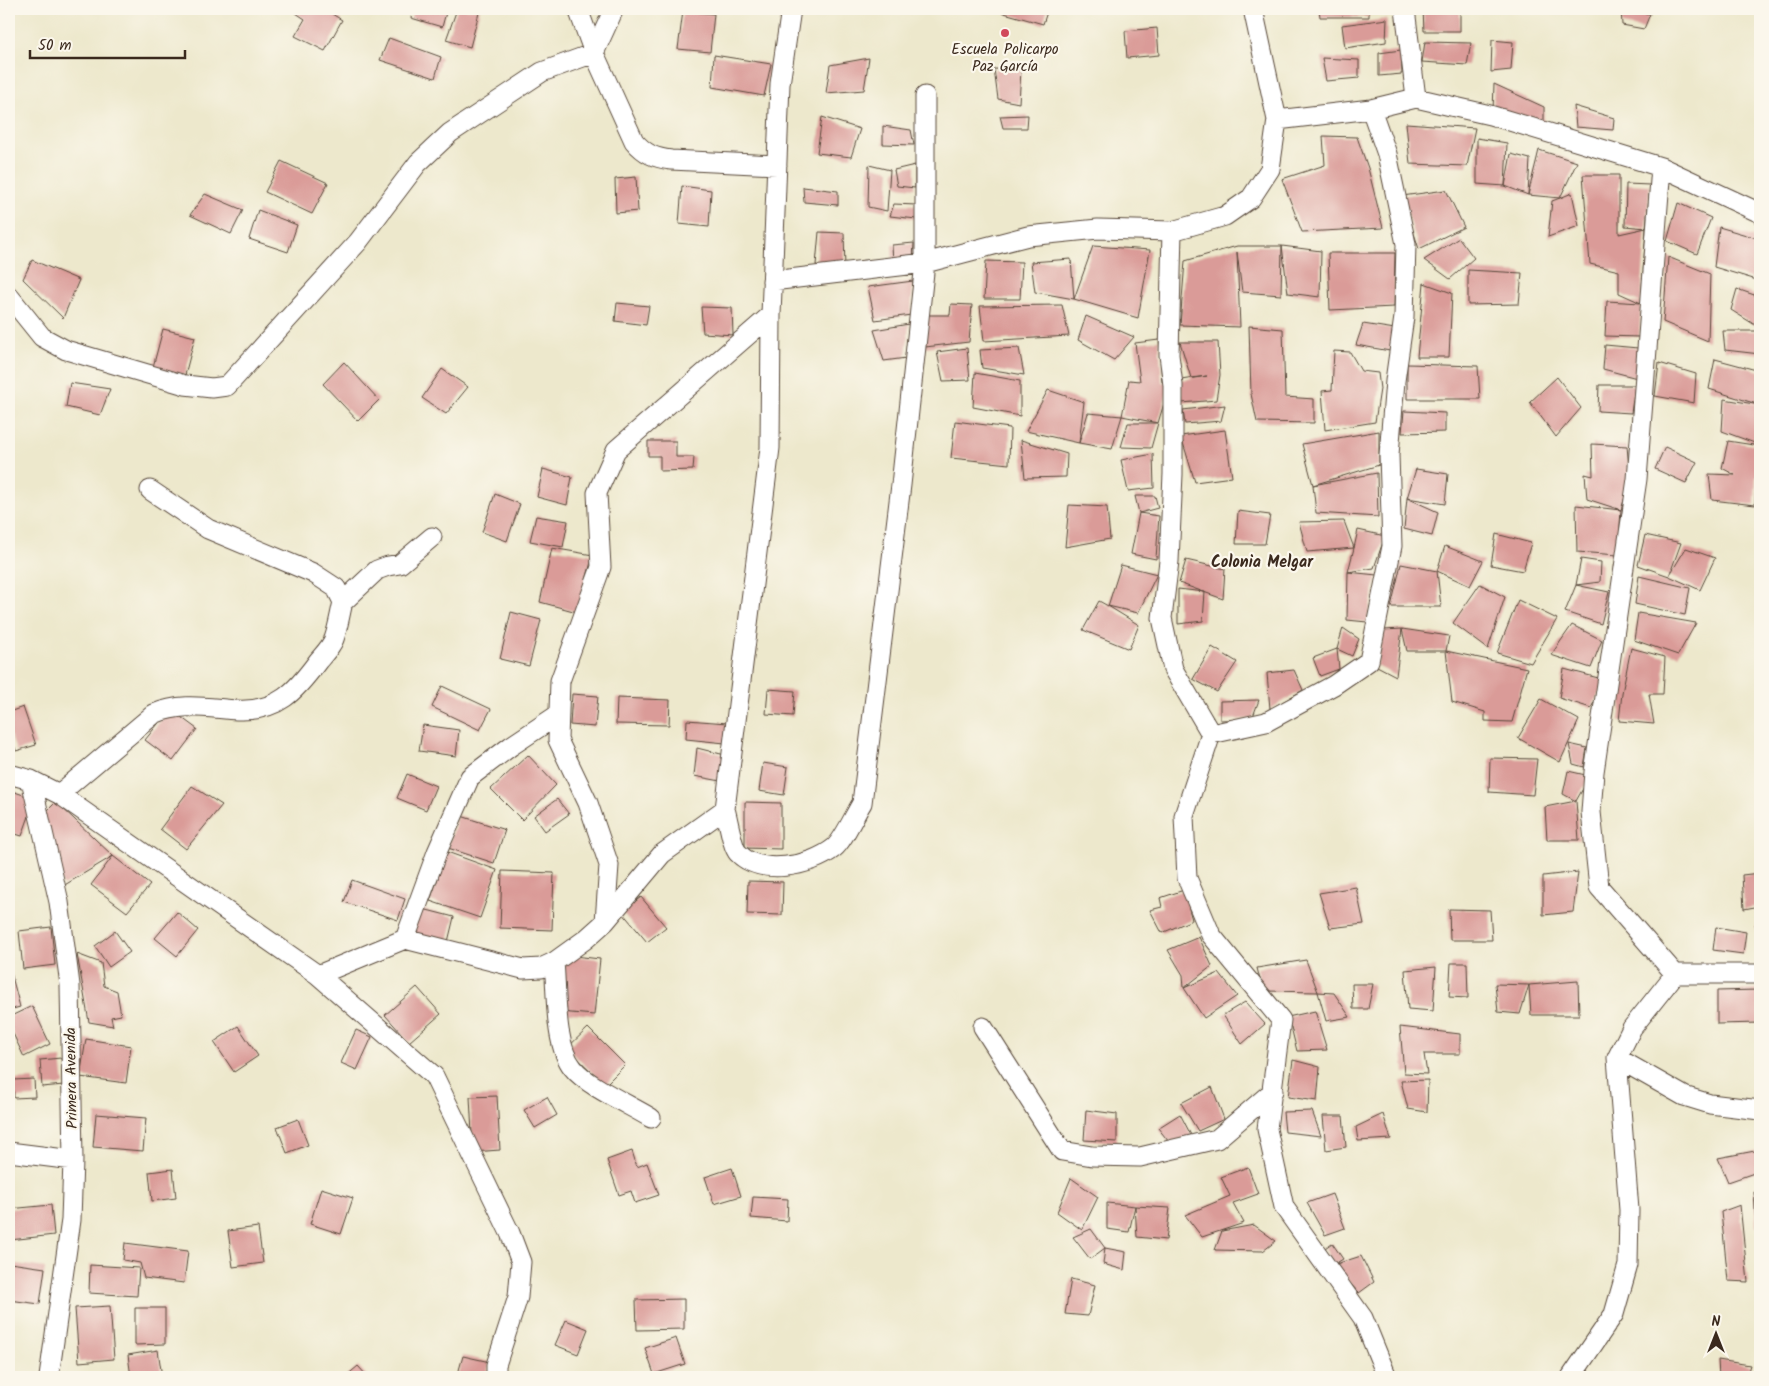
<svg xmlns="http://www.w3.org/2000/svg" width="1769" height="1386" font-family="Kalam,sans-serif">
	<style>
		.building { fill: #da9b98 }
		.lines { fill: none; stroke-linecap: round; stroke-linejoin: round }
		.minor-casing { stroke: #564638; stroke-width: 21 }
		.minor { stroke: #fff; stroke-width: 19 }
		.poi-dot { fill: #d1495b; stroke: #fbf7ec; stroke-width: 2 }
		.labels { text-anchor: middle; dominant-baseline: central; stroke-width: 4.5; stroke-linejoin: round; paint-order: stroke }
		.poi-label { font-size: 15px; fill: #3b2a1e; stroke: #fbf7ec }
		.street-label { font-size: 15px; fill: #3b2a1e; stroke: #fbf7ec }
		.neighbourhood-label { font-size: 16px; font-weight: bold; fill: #3b2a1e; stroke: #fbf7ec }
	</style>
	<rect width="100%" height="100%" fill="#fbf7ec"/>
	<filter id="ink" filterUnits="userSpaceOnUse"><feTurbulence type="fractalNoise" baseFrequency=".02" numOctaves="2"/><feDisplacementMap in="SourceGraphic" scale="10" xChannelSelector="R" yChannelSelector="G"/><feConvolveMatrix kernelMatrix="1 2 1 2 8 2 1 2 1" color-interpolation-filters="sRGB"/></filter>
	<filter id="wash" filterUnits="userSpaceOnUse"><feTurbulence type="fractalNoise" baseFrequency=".0096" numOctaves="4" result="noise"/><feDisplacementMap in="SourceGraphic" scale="20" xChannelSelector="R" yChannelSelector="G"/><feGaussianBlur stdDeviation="1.12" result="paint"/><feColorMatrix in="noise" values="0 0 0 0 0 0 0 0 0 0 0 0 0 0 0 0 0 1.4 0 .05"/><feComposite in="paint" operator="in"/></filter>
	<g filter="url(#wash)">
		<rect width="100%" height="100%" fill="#ede8cc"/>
		<g id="blocks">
			<path class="building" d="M290,9H334L332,14L342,20L325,51L295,36L305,19Z
				M413,9H447L442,27L411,18Z
				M457,9H480L470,47L446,40Z
				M990,9H1048L1043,24Z
				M1319,9H1369V17H1320Z
				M1423,9H1460V31H1424Z
				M1621,9L1650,14L1644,29L1622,25Z
				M683,11L714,14L710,52L678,49Z
				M1387,19L1386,42L1345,48L1342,25Z
				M1157,28L1159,55L1127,58L1125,31Z
				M389,38L441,57L435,78L380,60Z
				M1492,40L1513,42L1511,70L1491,72Z
				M1425,42L1471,43L1467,65L1422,62Z
				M1401,50L1402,74L1379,76V53Z
				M714,55L771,64L764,96L712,87Z
				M869,58L864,90L826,93L830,65Z
				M1322,58L1359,60V78L1326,81Z
				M994,69L1021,70L1019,103L998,99Z
				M1494,84L1544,107V124L1493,111Z
				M1574,106L1614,118L1613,130L1576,127Z
				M1028,115L1027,128H1003L1000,116Z
				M822,117L860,129L851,157L817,153Z
				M1406,123L1475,128L1467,166L1410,164Z
				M883,126L911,130L914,145L883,144Z
				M1323,136L1357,137L1368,168L1383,228L1302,232L1282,179L1325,165Z
				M1477,138L1507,143L1505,186L1477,184Z
				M1539,150L1577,162L1560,198L1572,193L1579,226L1548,237L1552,201L1560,198L1528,195Z
				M1511,154L1530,159L1528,195L1505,186Z
				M281,161L328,183L312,214L265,192Z
				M869,165L890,170L887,211L868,207Z
				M915,165V188L897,186L894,170Z
				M1583,175H1619V234L1646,228L1625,226L1626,184L1650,185L1646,228L1641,303L1639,337L1605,336L1607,301L1641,303L1619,293V271L1590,264Z
				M636,177L638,211L616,213L615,179Z
				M682,186L711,190L709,227L679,224Z
				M803,187L838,191V205L804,202Z
				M1446,190L1464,227L1419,249L1402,196Z
				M205,194L243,210L231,234L190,215Z
				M1678,203L1711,218L1697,254L1667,241Z
				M894,204L916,205V219L890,216Z
				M258,210L297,225L288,252L249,239Z
				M1719,227L1760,239V281L1714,267Z
				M819,232L844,233L845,269L816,265Z
				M1459,238L1474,258L1450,279L1424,260Z
				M914,243L913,259L893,263L892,245Z
				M1093,246L1150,250L1138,318L1074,299L1035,292L1031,262L1071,259L1074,299Z
				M1237,246H1282L1321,251L1320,297L1288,293L1282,246L1281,295L1242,292L1237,252L1240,327L1180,325L1185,261Z
				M1328,253H1395L1394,307L1330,310Z
				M1668,257L1710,274L1708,341L1663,322Z
				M32,260L79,280L63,318L23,279Z
				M986,261L1022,262L1020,299H984Z
				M1468,270L1522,273L1519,304L1468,305Z
				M913,281L911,315L875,320L868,287Z
				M1424,283L1452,293L1449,357H1417Z
				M1737,289L1760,297V328L1731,310Z
				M617,303L649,306L646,325L615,321Z
				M951,304L972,305L969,342L925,347L926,315H950Z
				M1062,305L1069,336L984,341L980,306Z
				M701,307L732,308L733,335L703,333Z
				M1086,316L1134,337L1114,360L1078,340Z
				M909,324L906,358L884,361L874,330Z
				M1363,324L1395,329L1390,351L1356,345Z
				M1249,326L1283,329L1285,397L1314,399V423L1257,422L1251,394Z
				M163,329L195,337L185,375L153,367Z
				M1723,331H1760V354L1725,350Z
				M1159,340L1162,382L1170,383L1158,423L1151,448L1121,447L1128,423H1158L1122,416L1112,449L1079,443L1026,431L1048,390L1084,402L1079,443L1088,413L1122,416L1129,380L1140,381L1135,343Z
				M1180,342H1218L1220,375L1216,400L1182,403L1181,380L1207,376L1191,378Z
				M1605,345L1638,348L1637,378L1603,369Z
				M967,348L970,380L943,381L937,352Z
				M1019,348L1024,375L982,368L980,350Z
				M1334,351L1350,352L1361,371L1378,373L1380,389L1375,422L1325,430L1322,391L1332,390Z
				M1715,359L1760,371V405L1709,389Z
				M344,362L379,400L358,421L323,384Z
				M1659,363L1696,374L1694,403L1655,396Z
				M1407,364L1478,366L1480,399H1407Z
				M442,369L468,387L446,414L422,398Z
				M975,373L1020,381V416L973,407Z
				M1557,377L1581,408L1556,437L1530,402Z
				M70,383L110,389L100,415L66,407Z
				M1599,385H1635L1631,413L1598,411Z
				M1724,399L1760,405V445L1722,431Z
				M1225,405L1221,421L1185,424L1183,410Z
				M1404,411L1445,413V432L1402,433Z
				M955,421L1010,428L1009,464L951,458Z
				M1225,430L1232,477L1195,482L1181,436Z
				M1379,431V465L1313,485L1302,444Z
				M1021,440L1067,454L1066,477L1025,478Z
				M648,441H676V457H694L693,470L660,471V456H648Z
				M1728,441L1760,446V475L1756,476L1755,505L1712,500L1709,474L1735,475L1722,468Z
				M1592,444L1627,446L1630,480L1621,510L1618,555L1577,552L1576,505L1621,510L1587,499L1585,474L1593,476Z
				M1665,447L1697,462L1686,483L1655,469Z
				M1153,454L1154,488L1128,491L1121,460Z
				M543,469L572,477L567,505L537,497Z
				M1416,469L1448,474L1445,504L1407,498Z
				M1377,473L1378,517L1316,513L1313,485Z
				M495,494L520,504L507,541L482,532Z
				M1135,496H1155L1158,508L1139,513Z
				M1407,498L1438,512L1432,536L1404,529Z
				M1069,505L1107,507L1110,539L1065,547Z
				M1238,511L1270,515L1265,544H1236Z
				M1139,513L1159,516L1156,559L1131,554Z
				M536,516L568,521L563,547L530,541Z
				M1344,521L1354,548L1358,530L1385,536L1374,568L1348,572L1354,548L1307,552L1299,522Z
				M1496,534L1531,543L1523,571L1491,565Z
				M1645,535L1681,543L1669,576L1638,565Z
				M1445,546L1483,561L1470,586L1437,571Z
				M552,548L593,555L577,612L540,602Z
				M1686,548L1715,558L1700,590L1669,576Z
				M1581,559L1601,562L1600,582L1576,585Z
				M1186,560L1225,569L1223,599L1179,583Z
				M1401,564L1437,571L1441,607H1391Z
				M1121,565L1157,574L1138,613L1108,606L1139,625L1129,649L1083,630L1099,601L1108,606Z
				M1348,572L1377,575L1367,622L1347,620Z
				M1639,576L1690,588L1685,615L1635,604Z
				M1480,584L1505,597L1488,649L1453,623Z
				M1576,585L1609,592L1601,624L1565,612Z
				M1178,589L1205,592L1203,621L1178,624Z
				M1518,600L1557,619L1531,663L1497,653Z
				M511,612L541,620L529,666L500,659Z
				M1638,613L1696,623L1678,655L1634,640Z
				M1572,625L1602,640L1591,668L1551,655Z
				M1343,628L1359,639L1352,656L1337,649L1339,669L1320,676L1313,658L1337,649Z
				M1402,629L1449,636L1446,651H1407L1402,629L1396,676L1377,666L1384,630Z
				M1212,647L1237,662L1217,692L1193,679Z
				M1631,648L1665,657L1663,694H1649L1654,724L1619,721L1622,693Z
				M1446,651L1527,668L1512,722L1485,721V712L1452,702Z
				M1564,669L1606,680L1591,708L1559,698Z
				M1294,670L1303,690L1270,709L1267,673Z
				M442,686L491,709L480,730L432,707Z
				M768,689L795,691L793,716L766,714Z
				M572,694L598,696L595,727L570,725Z
				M617,698L670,700L669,725L616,724Z
				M1541,699L1579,720L1560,762L1518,738Z
				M1259,700L1252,719L1220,720V701Z
				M23,707L36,745L16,751L9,730V712Z
				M170,709L197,729L173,761L145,740Z
				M687,720L727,723L725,743L686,739Z
				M423,725L459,730L456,756L419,751Z
				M1569,744L1587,748L1584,767L1573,764Z
				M697,748L725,755L721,781L694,776Z
				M528,755L556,785L522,820L491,789Z
				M1490,758L1537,759L1533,795L1489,792Z
				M763,763L788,767L784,795L759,791Z
				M1568,771L1590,776L1576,801L1579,840H1547L1545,807L1576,801L1563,794Z
				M407,774L436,786L426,810L397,798Z
				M192,786L222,805L186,849L160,829Z
				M9,790L35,799L22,836L9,832Z
				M557,799L569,814L545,831L534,816Z
				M56,802L113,856L63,886L40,818Z
				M745,802L781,803V849L745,848Z
				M458,815L505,830L494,863L448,848Z
				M447,852L497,870L480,918L430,901Z
				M113,856L150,885L127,912L91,885Z
				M502,871L554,873L552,930L500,928Z
				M1578,872L1573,912L1543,915V876Z
				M1760,873V906L1744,909L1742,875Z
				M352,880L405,899L398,920L344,902Z
				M748,881L783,882L782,915L747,914Z
				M1356,887L1364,924L1330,928L1319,893Z
				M1184,890L1192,920L1162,933L1150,910L1162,907L1160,898Z
				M641,897L666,927L647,942L622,912Z
				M419,908L454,917L447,946L412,937Z
				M1449,909L1490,910L1492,940H1450Z
				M177,912L198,930L177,956L155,938Z
				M1760,922V941L1755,924Z
				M51,927L55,965L23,969L19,931Z
				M1716,927L1746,932L1743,954L1713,950Z
				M115,931L130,952L109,967L95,946Z
				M1199,937L1212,966L1184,988L1219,973L1237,996L1204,1018L1184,988L1183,975L1168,950Z
				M77,954L101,963L104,986L117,991L121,1015L111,1017L113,1026L89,1022Z
				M566,955L600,959L594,1015L560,1012Z
				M1306,960L1318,992L1334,993L1350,1017L1326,1021L1318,992L1266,991L1260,980L1257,968Z
				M1451,963H1467L1468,998L1449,997Z
				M9,965L20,1007L9,1010Z
				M1436,967L1433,1011L1408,1009L1405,970Z
				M1578,981L1579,1015H1531L1529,985L1520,1014L1498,1012L1495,984L1529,985Z
				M1352,984H1373L1368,1009H1353Z
				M417,987L441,1014L409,1042L385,1015Z
				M1758,990L1760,1023L1717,1024V991Z
				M1245,1002L1265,1024L1242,1044L1223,1015Z
				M32,1006L50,1044L24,1057L9,1025V1017Z
				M1315,1011L1327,1050L1297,1051L1291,1027L1283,1018Z
				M238,1026L258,1056L234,1072L214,1042Z
				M1400,1027L1460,1034V1054H1424L1427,1074L1404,1073Z
				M588,1028L625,1065L605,1085L567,1048Z
				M356,1030L372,1037L357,1070L341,1063Z
				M86,1039L131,1046L126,1083L80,1077Z
				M61,1058L64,1085L42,1087L40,1060Z
				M1293,1060L1320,1067L1317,1101L1288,1097Z
				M34,1079L35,1097L14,1098L13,1080Z
				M1428,1080L1427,1112L1408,1109L1401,1081Z
				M1212,1087L1224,1119L1198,1131L1181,1103Z
				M497,1096L500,1150L473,1152L470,1097Z
				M547,1097L557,1115L535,1128L524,1110Z
				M1086,1110L1117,1114V1142L1084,1140Z
				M1312,1111L1321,1136L1285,1132L1283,1112Z
				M96,1114L146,1118L143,1151L93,1147Z
				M1180,1114L1192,1137L1169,1142L1158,1128Z
				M1383,1114L1391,1139L1358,1141L1356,1127Z
				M1323,1116H1343L1346,1147L1326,1150Z
				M298,1119L308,1145L287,1153L277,1127Z
				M1760,1150V1171L1728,1182L1718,1158Z
				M632,1151L637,1167L647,1163L659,1195L635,1203L631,1191L619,1195L607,1160Z
				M1248,1167L1258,1194L1233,1203L1244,1223L1202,1237L1185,1215L1230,1196L1221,1177Z
				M732,1168L741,1196L714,1204L705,1177Z
				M173,1169L176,1198L152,1201L149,1172Z
				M1071,1178L1098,1197L1082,1230L1057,1212Z
				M321,1188L353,1198L341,1234L310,1224Z
				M1754,1192H1760V1225L1756,1226Z
				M1332,1194L1345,1228L1325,1235L1307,1203Z
				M753,1197L788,1199L787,1221L751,1218Z
				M1107,1203L1135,1206L1129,1232L1107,1229Z
				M51,1205L54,1235L10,1240L9,1209Z
				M1740,1205L1748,1282L1728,1281L1721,1212Z
				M1135,1206L1170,1208L1166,1240L1137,1237Z
				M1254,1225L1276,1241L1263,1251L1215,1250L1222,1231Z
				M258,1227L263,1263L233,1267L228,1231Z
				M1091,1229L1105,1248L1090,1259L1073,1237Z
				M125,1243L188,1251L184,1283L144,1278L140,1263L123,1260Z
				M1332,1243L1343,1259L1333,1265L1325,1248Z
				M1105,1248L1126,1252L1124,1270L1103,1264Z
				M1361,1256L1374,1282L1359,1293L1333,1265Z
				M10,1263L45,1268L40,1304L9,1300Z
				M90,1265L139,1268L137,1296L89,1293Z
				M1071,1279L1095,1285L1088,1316L1065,1314Z
				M684,1299V1329L637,1330L636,1300Z
				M110,1306L114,1359L79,1362L75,1308Z
				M135,1308H165V1344L135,1345Z
				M566,1320L588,1329L578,1354L555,1345Z
				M676,1338L685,1364L654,1374L645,1348Z
				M158,1350L162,1377H131L128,1355Z
				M463,1356L490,1362L486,1377H457Z
				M1718,1360L1750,1365L1746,1377H1719Z
				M358,1366L368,1377H345Z"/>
		</g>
	</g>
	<g filter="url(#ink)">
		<use href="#blocks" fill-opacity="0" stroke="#564638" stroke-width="1"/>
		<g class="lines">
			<g class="minor-casing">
				<path id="minor" d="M578,9L594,53L634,141C645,154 655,158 671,160L777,165
					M1405,9L1416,98
					M1277,120L1371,109L1416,98L1490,115L1661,167L1760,213
					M1661,167L1637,479L1594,772L1591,812L1599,887L1675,974H1760
					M1172,231L1169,355L1173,385V474L1169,561L1162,618L1173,669L1211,734L1184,816L1187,878L1211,935L1281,1020L1267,1129L1284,1207L1363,1318L1387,1377
					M772,281L925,263L1028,236L1098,229L1172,231L1225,216L1251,198L1270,169L1277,120L1253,9
					M9,296L42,337L66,350L185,385L212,388L227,386L358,242L418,163L450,133L542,72L594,53L614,9
					M343,602L377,570L388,566L400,564L432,537
					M1211,734L1266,722L1334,685L1369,661L1392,546L1389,455L1395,381L1404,317L1406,244L1387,154L1371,109
					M9,774L31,780L59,794L318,975L434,1076L510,1233L521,1262L518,1297L496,1365V1377
					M31,780L59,902L70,985L73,1160L71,1220L49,1377
					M59,794L154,714C182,702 207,708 237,710C278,712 296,691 318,661C323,655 331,647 334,639C338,628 340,614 343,602L336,588L313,573L208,529L150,490
					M725,809C728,818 732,847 738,853C760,876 810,867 834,848C843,841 855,814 862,803L901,485L925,263V96
					M605,922L609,865L588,803L558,740L560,681L601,567L597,493L616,450L771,315
					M405,939L437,852L470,777L511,746L559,714
					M554,962C557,992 554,1045 573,1068C587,1086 630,1105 651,1118
					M318,975L405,939L523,969L541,968L554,962L586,939L605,922L662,854L725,809L770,448L771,315L780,84L791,9
					M983,1027L1062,1151L1092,1156L1140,1157L1217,1139L1273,1091
					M1617,1058L1684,1096L1710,1104L1760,1110
					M9,1152L73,1160
					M1571,1377L1614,1314L1628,1265L1629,1210L1617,1058L1632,1028L1675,974"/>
			</g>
			<use href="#minor" class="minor"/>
		</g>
	</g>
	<circle class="poi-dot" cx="1005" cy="33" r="5"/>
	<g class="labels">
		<g class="poi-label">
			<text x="1005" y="50">Escuela Policarpo<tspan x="1005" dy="17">Paz García</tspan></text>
		</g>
		<g class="street-label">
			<text transform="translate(72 1078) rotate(-91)">Primera Avenida</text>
		</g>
		<g class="neighbourhood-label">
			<text x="1262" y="562">Colonia Melgar</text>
		</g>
	</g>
	<rect width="1769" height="1386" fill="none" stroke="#fbf7ec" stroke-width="30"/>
	<g transform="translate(1716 1334)" stroke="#fbf7ec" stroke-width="4" paint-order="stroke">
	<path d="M0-4L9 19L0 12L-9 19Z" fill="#3b2a1e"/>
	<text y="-8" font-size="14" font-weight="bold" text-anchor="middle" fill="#3b2a1e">N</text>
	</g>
	<path d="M30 50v8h155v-8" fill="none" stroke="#3b2a1e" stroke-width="2.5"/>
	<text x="38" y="50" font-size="15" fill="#3b2a1e" stroke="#fbf7ec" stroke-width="4" paint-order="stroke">50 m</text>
</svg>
